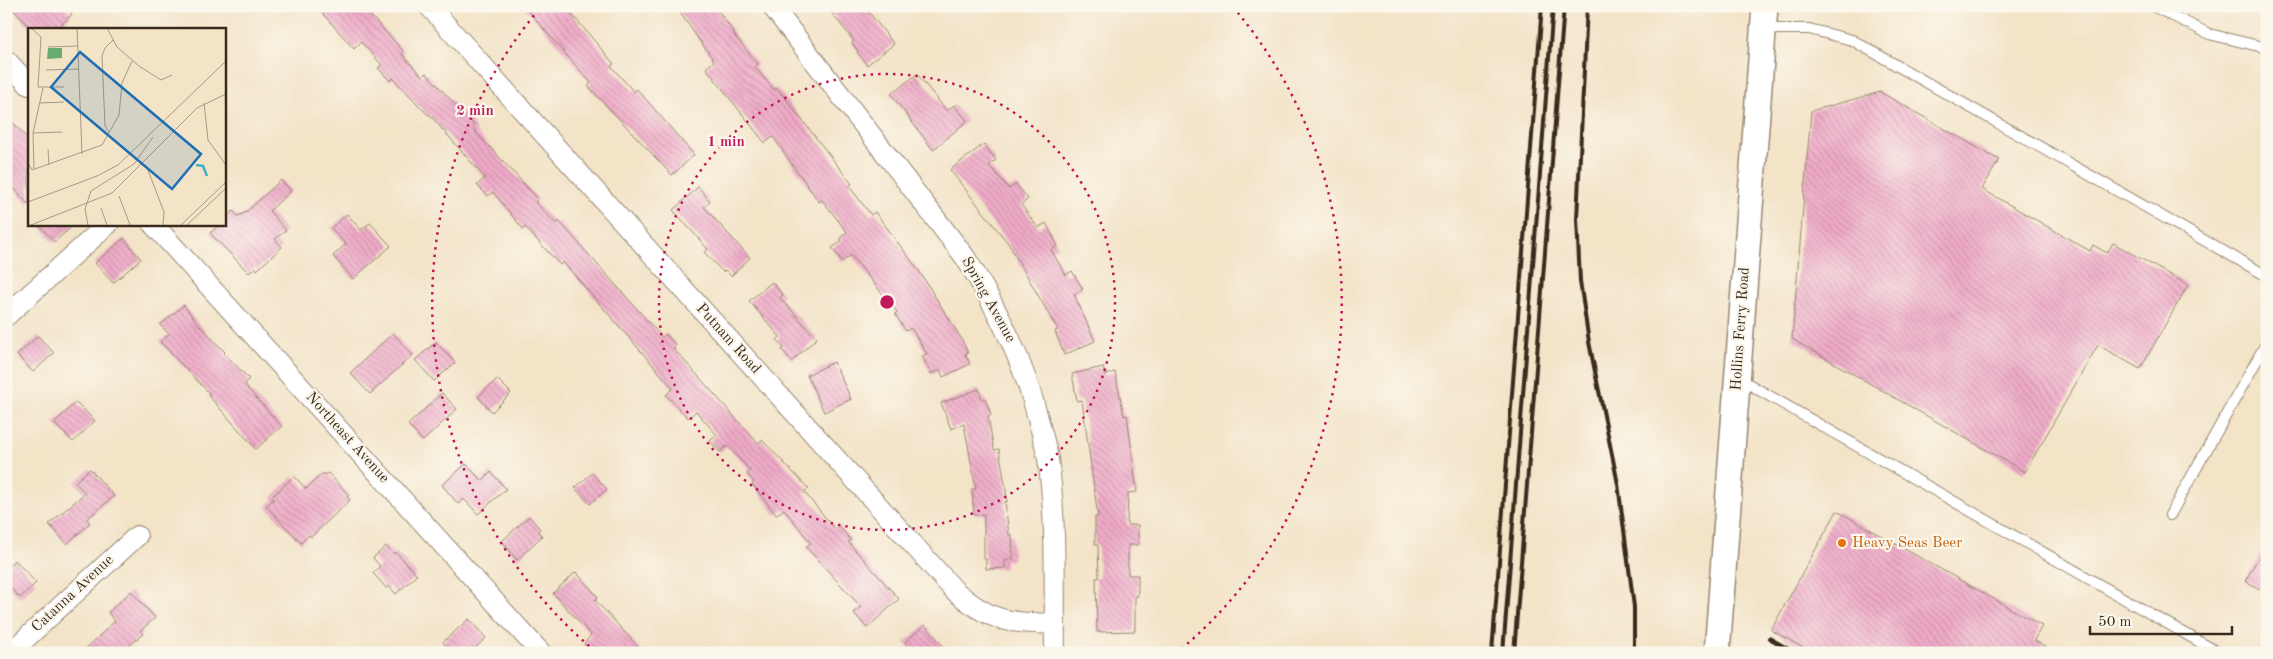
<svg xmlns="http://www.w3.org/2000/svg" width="2273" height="659" font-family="'Old Standard TT',serif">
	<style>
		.building { fill: url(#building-back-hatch) }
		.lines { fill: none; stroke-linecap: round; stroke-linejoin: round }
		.service-casing { stroke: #978672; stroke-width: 12 }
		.minor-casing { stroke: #978672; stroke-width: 22 }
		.tertiary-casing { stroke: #978672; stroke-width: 28 }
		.service { stroke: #fff; stroke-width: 10 }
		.minor { stroke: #fff; stroke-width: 20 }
		.tertiary { stroke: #fff; stroke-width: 25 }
		.rail { stroke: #3b2a1e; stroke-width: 4 }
		.ring { fill: none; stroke: #c2185b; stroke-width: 2.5; stroke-dasharray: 2.5 5 }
		.food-dot { fill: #e8710a; stroke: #fbf7ec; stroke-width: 2 }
		.labels { text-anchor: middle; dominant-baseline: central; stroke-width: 4.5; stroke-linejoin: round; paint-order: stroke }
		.street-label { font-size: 15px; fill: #3b2a1e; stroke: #fbf7ec }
		.food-label { font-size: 15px; fill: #c56008; stroke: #fbf7ec; text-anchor: start }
		.inset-river { fill: none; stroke: #45b0c3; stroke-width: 2.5 }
		.inset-road { fill: none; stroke: #a99983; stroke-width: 1 }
		.view { fill: #1f6fb2; fill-opacity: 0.15; stroke: #1f6fb2; stroke-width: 2.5 }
		.inset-edge { fill: none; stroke: #3b2a1e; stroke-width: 2.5 }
		.centre { fill: #c2185b; stroke: #fbf7ec; stroke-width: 2.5 }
		.ring-label { font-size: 15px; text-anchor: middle; font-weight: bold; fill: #c2185b; stroke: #fbf7ec; stroke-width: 4.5; stroke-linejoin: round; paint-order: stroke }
	</style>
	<defs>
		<pattern id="building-back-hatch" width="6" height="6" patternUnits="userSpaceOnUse" patternTransform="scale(1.25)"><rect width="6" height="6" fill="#f0acc9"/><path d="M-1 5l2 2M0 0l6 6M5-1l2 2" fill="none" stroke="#c48ca3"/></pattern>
	</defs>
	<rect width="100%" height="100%" fill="#fbf7ec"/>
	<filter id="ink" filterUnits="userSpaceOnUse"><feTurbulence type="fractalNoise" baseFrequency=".02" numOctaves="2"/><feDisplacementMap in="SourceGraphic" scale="10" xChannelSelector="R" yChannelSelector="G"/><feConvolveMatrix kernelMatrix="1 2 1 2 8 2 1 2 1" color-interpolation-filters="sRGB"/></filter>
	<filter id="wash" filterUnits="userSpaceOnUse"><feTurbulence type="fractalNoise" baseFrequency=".0096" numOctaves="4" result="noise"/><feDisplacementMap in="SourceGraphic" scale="20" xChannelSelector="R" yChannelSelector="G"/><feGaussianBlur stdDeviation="1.12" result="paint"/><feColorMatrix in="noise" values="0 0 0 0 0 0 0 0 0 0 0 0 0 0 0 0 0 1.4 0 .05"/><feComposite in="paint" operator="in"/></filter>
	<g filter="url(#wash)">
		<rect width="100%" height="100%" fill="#f3e3c7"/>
		<g id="blocks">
			<path class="building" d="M10,6H64L72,14L57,29H31Z
				M316,6H362L404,52L402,54L422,76L426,73L472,123L476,132L538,199L535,202L556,224L559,221L662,337L666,334L676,345L673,348L758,443L762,440L809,489L804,492L835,529L839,526L851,540L848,542L899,599L867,628L854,613L861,607L806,547L811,543L784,509L776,515L752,484L754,482L747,474L750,470L727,446L720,452L710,441L717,435L696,411L688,418L666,395L673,388L563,262L560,265L525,227L523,229L493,192L488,196L477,185L485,178L429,114L428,115L393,78L390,81L378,68L382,65L361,42L354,49Z
				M524,6H565L614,64L611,66L634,92L637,89L694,155L672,175L588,86L591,83Z
				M677,6H715L735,34L734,35L758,64L755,67L774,90L777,88L852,184L849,186L871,215L875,212L919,271L961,338L968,353L965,354L970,364L943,377L940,370L931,374L922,356L927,354L911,328L906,331L895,314L897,312L851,255L842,262L832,248L842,241L840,238L847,232L822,200L819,202L773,137L765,143L706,68L714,61L683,17Z
				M826,6H864L894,44L867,65L857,52L858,51L852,43L854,41Z
				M917,74L947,111L954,105L967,121L933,150L891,94Z
				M1880,92L1999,160L1982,189L2090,251L2093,245L2107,253L2113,243L2188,285L2140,369L2098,345L2025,472L1792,339L1811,111Z
				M6,115L29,140V205L6,179Z
				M984,144L996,160L989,165L1009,189L1016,184L1028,199L1021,205L1038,228L1046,223L1058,246L1051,250L1066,275L1072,271L1083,289L1074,294L1095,341L1064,355L1055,331L1058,330L1008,243L950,170Z
				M281,180L291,191L269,211L286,230L275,239L282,247L257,270L255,267L249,273L210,233L220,224H224V220L233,211L238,216L245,213Z
				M698,187L710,201L704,207L750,258L731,276L725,270L723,272L704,252L708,249L673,210Z
				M347,214L361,230L370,223L391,246L353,279L333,256L346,244L331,228Z
				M38,224H75L54,242Z
				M124,238L141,259L113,283L95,263Z
				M772,282L783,295L780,298L817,338L792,361L782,350L784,348L777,340L780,337L749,301Z
				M184,305L197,323L225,352L224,353L249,379L245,383L248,389L282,426L256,449L208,395L210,394L160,342L169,334L160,325Z
				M393,333L413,355L370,394L350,373Z
				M38,336L54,353L33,372L17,355Z
				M436,342L455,363L434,381L415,360Z
				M834,362L851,399L824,412L807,375Z
				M1103,367L1105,375L1115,372L1124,416L1127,415L1137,492L1128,493L1127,525H1138V545H1128V575H1138V596H1135V631L1097,632L1096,578H1099L1098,545H1095V517H1098L1082,400L1077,401L1072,374Z
				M497,379L511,393L492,412L478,397Z
				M979,389L982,399L985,398L991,415L988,416L994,450L999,449L1006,490L1007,502H1005L1009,535H1012L1013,560H1005V568L986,569V559H984V514L974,515L972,489H976L964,424L951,429L941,403Z
				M442,393L457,409L423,441L408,425Z
				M76,402L95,421L73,442L54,423Z
				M466,464L482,481L491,472L506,489L478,514L464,499L458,504L442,485Z
				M90,469L114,496L87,519L90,523L67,544L49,524L85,493L75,482Z
				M323,473L325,475L328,473L349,495L347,497L350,500L311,537L309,535L301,543L266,506L274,499L272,497L294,476L306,489Z
				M592,473L607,489L590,504L575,488Z
				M1837,511L2042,626L2034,640L2056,653H1813L1771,630Z
				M529,516L540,529L538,531L542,536L517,560L502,541Z
				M2267,543V593L2245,581Z
				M386,546L394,554L396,552L417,575L396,594L389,586L387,589L373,573L380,566L373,558Z
				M15,560L36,583L20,598L6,583V568Z
				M576,572L598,597L595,600L644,653H593L584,644L591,635L553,593Z
				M131,591L155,618L140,631L143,634L121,653H81L115,621L108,613Z
				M469,619L486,638L470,653H453L443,642Z
				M925,625L949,653H914L905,642Z"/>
		</g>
	</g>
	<g filter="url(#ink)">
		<use href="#blocks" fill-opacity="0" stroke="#978672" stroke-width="1"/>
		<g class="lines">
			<g class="service-casing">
				<path id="service" d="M2153,6L2209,34L2267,48
					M1764,29H1809L1852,40L2267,276
					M1738,378L2219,653
					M2170,515L2267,342"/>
			</g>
			<g class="minor-casing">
				<path id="minor" d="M429,6L954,590C992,623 1006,622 1055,624
					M772,6L965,257C999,311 1023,360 1039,422C1042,434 1046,447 1048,459C1057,523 1054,588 1055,653
					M6,60L29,85
					M153,224L541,653
					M6,316L108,224
					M10,653L137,536"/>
			</g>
			<g class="tertiary-casing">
				<path id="tertiary" d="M1717,653L1765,6"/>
			</g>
			<use href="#service" class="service"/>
			<use href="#minor" class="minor"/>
			<use href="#tertiary" class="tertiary"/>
			<path class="rail" d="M1587,6L1577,219L1580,281L1589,342L1618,484L1634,607V653
				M1769,638L1796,653
				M1492,653L1542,6
				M1503,653L1553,6
				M1514,653L1564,6"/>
		</g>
	</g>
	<g class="ring">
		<circle cx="887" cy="302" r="228"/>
		<path d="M595 651A455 455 0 0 1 541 7M1233 7A455 455 0 0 1 1179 651"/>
	</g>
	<circle class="food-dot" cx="1842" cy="543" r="5"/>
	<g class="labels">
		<g class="street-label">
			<text transform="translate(988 300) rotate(61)">Spring Avenue</text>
			<text transform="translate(1741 329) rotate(-86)">Hollins Ferry Road</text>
			<text transform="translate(728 339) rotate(48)">Putnam Road</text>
			<text transform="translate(347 438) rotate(48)">Northeast Avenue</text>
			<text transform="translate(73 594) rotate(-43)">Catanna Avenue</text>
		</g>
		<g class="food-label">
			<text x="1852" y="543">Heavy Seas Beer</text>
		</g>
	</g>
	<g transform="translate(28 28)">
		<rect width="198" height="198" fill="#f3e3c7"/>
		<path d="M20,20H34V30L19,31Z" fill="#69ac71"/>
		<path class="inset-river" d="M168,137L175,138L179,148"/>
		<path class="inset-road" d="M3,0L13,9L10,59H36M49,0L54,126M79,0L89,19L111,38L133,52L144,47M20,19L50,18M18,42L51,41M11,75L36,74M176,75L180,112L198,137M81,104L77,98L74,28L77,20L85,12M5,105L34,104M20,121L21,137M0,135L4,142L74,117L91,87L94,55L104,33M118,137L136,184L135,197M6,141L5,105L15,60M91,168L102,197M0,174L69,148L90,137L198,33M73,180L79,197M3,197L84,165L169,80L198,66M60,197L57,181L63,163L106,136L125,109M153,197L198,154M159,197L198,160"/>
		<path class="view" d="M52,24L173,126L144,161L23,59Z"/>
		<rect width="198" height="198" class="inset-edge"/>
	</g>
	<circle cx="887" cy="302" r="8" class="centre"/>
	<g class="ring-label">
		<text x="475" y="115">2 min</text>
		<text x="726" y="146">1 min</text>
	</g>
	<rect width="2273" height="659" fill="none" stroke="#fbf7ec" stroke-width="25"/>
	<path d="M2090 626v8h142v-8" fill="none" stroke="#3b2a1e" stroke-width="2.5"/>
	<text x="2098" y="626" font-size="15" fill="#3b2a1e" stroke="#fbf7ec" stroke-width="4" paint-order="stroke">50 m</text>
</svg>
